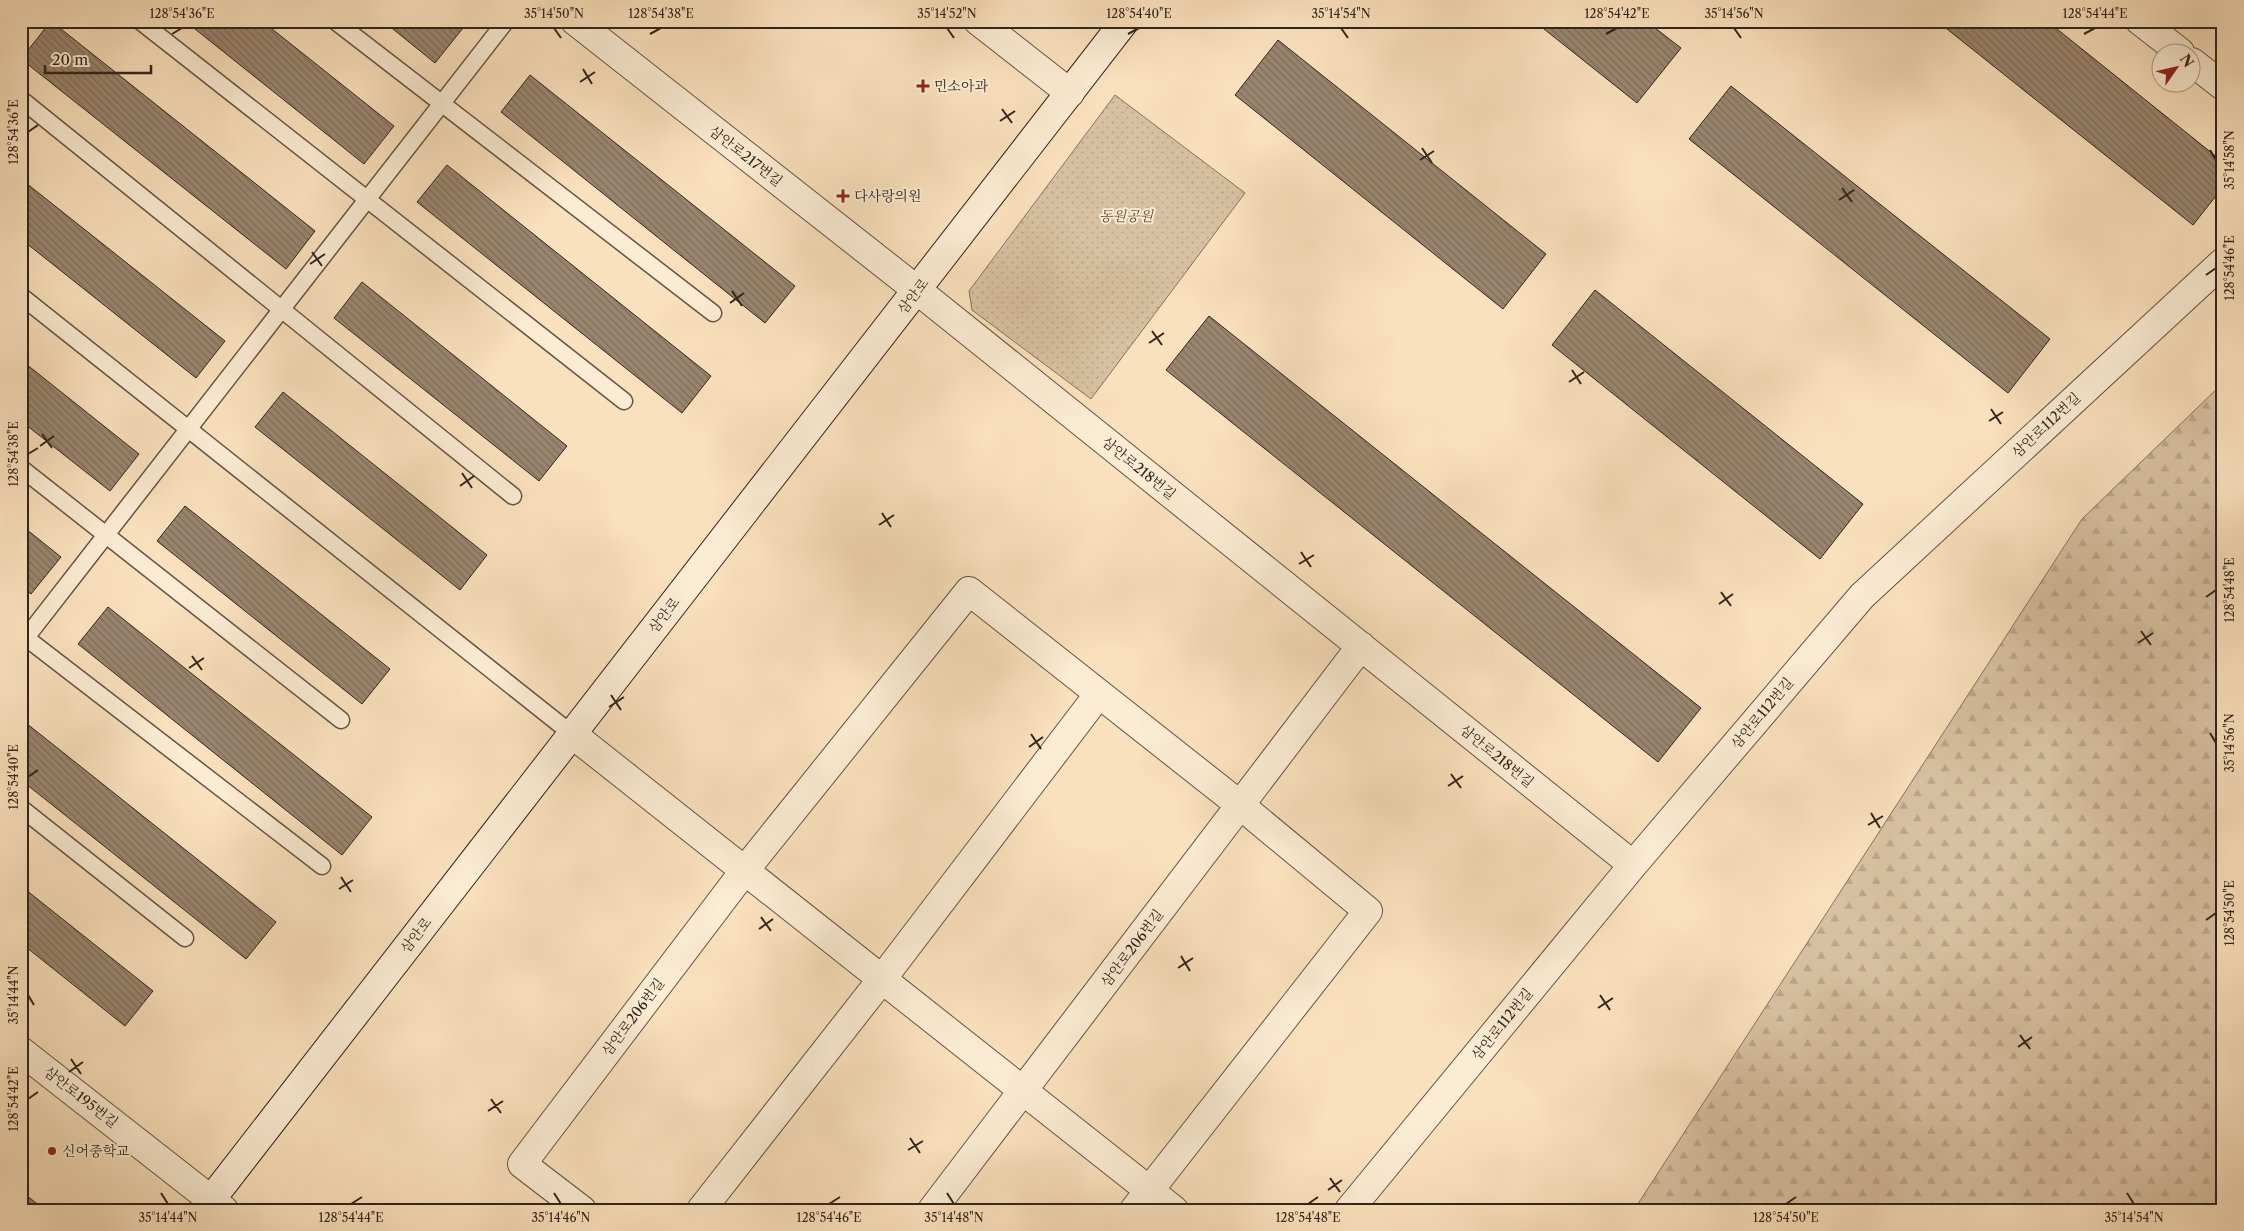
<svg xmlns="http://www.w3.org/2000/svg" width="2244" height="1231" font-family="'Libre Caslon Text','Noto Serif KR',serif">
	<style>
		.forest { fill: url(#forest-firs); stroke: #84725f }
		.park { fill: url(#park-dots); stroke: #84725f }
		.building { fill: url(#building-back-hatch); stroke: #31241c }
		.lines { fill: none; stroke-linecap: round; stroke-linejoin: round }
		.service-casing { stroke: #635344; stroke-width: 19 }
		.minor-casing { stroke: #635344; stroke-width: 30 }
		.secondary-casing { stroke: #31241c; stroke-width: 30 }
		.service { stroke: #fcecd4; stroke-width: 16 }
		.minor { stroke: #fcecd4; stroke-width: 28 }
		.secondary { stroke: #fcecd4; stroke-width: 28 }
		.ticks { fill: none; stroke: #31241c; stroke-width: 2 }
		.poi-dot { fill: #8f2418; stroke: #fcecd4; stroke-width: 2 }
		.labels { text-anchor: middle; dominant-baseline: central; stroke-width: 4; stroke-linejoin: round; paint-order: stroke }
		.poi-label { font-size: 14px; fill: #31241c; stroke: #fcecd4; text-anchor: start }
		.street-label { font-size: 14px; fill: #31241c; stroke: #fcecd4 }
		.park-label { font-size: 14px; font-style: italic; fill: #5b4b3e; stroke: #fcecd4 }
		.neatline { fill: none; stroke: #31241c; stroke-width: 2 }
		.ticks-label { font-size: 12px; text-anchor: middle; fill: #31241c }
	</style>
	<defs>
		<pattern id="forest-firs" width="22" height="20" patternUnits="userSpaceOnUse" patternTransform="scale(1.25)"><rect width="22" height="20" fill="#d8c1a2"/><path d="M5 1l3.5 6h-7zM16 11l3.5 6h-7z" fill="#baa68b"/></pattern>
		<pattern id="park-dots" width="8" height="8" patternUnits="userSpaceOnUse" patternTransform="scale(1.25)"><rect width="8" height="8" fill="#d8c1a2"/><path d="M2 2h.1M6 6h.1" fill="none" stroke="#baa68b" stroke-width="1.8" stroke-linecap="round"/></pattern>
		<pattern id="building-back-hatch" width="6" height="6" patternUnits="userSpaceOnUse" patternTransform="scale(1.25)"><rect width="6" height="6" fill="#9a8670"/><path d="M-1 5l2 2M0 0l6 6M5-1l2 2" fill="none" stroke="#7e6d5b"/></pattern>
	</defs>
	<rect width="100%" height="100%" fill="#fae1bd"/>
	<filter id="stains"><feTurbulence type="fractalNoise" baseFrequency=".004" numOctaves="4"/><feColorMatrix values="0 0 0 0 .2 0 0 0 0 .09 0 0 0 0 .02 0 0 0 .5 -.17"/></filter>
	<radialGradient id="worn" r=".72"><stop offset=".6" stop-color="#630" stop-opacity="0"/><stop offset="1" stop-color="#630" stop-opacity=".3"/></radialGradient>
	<path class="forest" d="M2223,383V1210H1634L2082,519Z"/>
	<path class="park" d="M1115,95L1245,193L1091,399L972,310L969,291Z"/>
	<path class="building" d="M51,21L315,231L286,269L21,59Z
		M185,21H262L394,126L364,164Z
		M383,21H455L463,28L435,63Z
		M1534,21H1646L1681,48L1637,103Z
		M1937,21H2047L2223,162V187L2193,225Z
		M1278,40L1546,254L1503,309L1235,95Z
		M530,75L795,286L765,323L501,112Z
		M1731,86L2050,339L2008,393L1689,139Z
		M447,165L711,376L682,413L417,202Z
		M21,179L225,341L196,378L21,239Z
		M362,282L567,446L539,481L334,318Z
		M1595,290L1863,504L1820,559L1552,345Z
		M1209,316L1701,708L1658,762L1166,370Z
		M21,360L139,454L110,491L21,421Z
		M283,392L487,555L460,590L255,427Z
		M185,506L390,669L362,704L157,541Z
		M21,525L61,557L31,594L21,586Z
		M108,607L372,817L342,855L78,644Z
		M21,719L276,922L246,959L21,780Z
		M21,886L153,991L125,1026L21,943Z
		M21,1191L45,1210H21Z"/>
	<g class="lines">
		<g class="service-casing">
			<path id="service" d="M140,21L624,401
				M335,21L713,313
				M22,100L513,496
				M21,296L572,734
				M21,468L341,720
				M21,634L322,866
				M21,644L506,21
				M21,808L185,938"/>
		</g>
		<g class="minor-casing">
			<path id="minor" d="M575,21L917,290L1633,865
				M978,21L1070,93
				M2140,21L2180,52
				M2192,62L2223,86
				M572,734L1174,1210
				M21,1051L224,1210
				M582,1210L522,1164L745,870L969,591L1240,805L1368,911L1134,1210
				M701,1210L882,979L1098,695
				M932,1210L1361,646
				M1349,1210L1633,865L1862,596L2223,262"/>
		</g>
		<g class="secondary-casing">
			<path id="secondary" d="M203,1210L1125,21"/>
		</g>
		<use href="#service" class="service"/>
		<use href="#minor" class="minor"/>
		<use href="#secondary" class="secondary"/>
	</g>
	<path class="ticks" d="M554,28L561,38M947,28L954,38M1341,28L1348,38M1734,28L1741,38M172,34L182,28M650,34L661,28M1128,34L1139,28M1606,34L1617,28M2084,34L2095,28M583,69L592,84M580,82L595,72M1002,109L1012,123M1000,121L1015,111M28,132L38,125M1422,148L1432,163M2210,150L2216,160M1420,160L1434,151M1842,188L1852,202M1839,200L1854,190M312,252L322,266M310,264L325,254M2206,275L2216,268M732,291L742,306M730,303L744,293M1152,331L1162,345M1149,343L1164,333M1572,370L1581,384M1569,382L1584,372M1991,409L2001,424M1989,421L2003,412M42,434L52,448M40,446L54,436M28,454L38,448M462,473L472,488M460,486L474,476M882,513L891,527M879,525L894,515M1301,552L1311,567M1299,564L1314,555M1721,592L1731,606M2206,597L2216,590M1719,604L1733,594M2141,631L2151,645M2138,643L2153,633M192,656L202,670M189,668L204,658M611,695L621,710M609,707L624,697M2210,733L2216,743M1031,734L1041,749M1029,747L1043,737M1451,774L1461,788M28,777L38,770M1448,786L1463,776M1871,813L1880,828M1868,825L1883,816M341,877L351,892M339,889L353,880M761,917L771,931M2206,920L2216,913M759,929L773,919M1181,956L1190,971M1178,968L1193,958M28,995L34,1005M1600,995L1610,1010M1598,1008L1613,998M2020,1035L2030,1049M2018,1047L2032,1037M71,1059L81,1074M69,1072L83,1062M28,1099L38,1092M491,1099L501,1113M488,1111L503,1101M910,1138L920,1153M908,1150L923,1141M1330,1178L1340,1192M1328,1190L1342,1180M161,1193L168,1204M554,1193L561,1204M947,1193L954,1204M2127,1193L2134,1204M351,1204L362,1197M829,1204L840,1197M1308,1204L1318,1197M1786,1204L1796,1197"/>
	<g class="poi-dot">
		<path d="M920.5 78.5h5v5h5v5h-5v5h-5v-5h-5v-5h5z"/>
		<path d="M840.5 188.5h5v5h5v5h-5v5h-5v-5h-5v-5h5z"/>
		<circle cx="52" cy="1151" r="5"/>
	</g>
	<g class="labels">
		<g class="poi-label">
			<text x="934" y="86">민소아과</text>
			<text x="854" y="196">다사랑의원</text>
			<text x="62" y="1151">신어중학교</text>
		</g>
		<g class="street-label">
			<text transform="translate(746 156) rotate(38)">삼안로217번길</text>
			<text transform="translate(913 296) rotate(-52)">삼안로</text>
			<text transform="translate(2046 425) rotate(-43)">삼안로112번길</text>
			<text transform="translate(1139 468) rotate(39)">삼안로218번길</text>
			<text transform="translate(664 615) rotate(-52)">삼안로</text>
			<text transform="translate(1762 713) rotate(-50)">삼안로112번길</text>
			<text transform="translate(1497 756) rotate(39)">삼안로218번길</text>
			<text transform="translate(416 935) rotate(-52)">삼안로</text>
			<text transform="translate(1132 948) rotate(-53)">삼안로206번길</text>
			<text transform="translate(633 1017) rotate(-53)">삼안로206번길</text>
			<text transform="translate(1502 1024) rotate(-51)">삼안로112번길</text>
			<text transform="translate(81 1097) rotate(38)">삼안로195번길</text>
		</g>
		<g class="park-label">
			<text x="1126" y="216">동원공원</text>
		</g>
	</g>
	<rect width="2244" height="1231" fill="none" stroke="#fae1bd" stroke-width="55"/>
	<g transform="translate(2176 68) rotate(56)"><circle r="24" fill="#fcecd4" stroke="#ab9c8a"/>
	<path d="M0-4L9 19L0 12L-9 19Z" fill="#8f2418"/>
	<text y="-8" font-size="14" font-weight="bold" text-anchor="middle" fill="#31241c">N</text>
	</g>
	<path d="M45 65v8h106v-8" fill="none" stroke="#31241c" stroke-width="2.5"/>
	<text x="52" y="65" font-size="15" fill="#31241c" stroke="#fcecd4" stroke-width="4" paint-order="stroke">20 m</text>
	<rect x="28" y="28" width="2188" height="1176" class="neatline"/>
	<g class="ticks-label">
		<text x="182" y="18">128°54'36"E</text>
		<text x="554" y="18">35°14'50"N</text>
		<text x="661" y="18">128°54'38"E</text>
		<text x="947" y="18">35°14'52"N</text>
		<text x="1139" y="18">128°54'40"E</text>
		<text x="1341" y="18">35°14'54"N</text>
		<text x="1617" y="18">128°54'42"E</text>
		<text x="1734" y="18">35°14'56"N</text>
		<text x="2095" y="18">128°54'44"E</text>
		<text transform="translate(14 132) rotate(-90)" y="4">128°54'36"E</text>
		<text transform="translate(2230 160) rotate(-90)" y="4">35°14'58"N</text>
		<text transform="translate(2230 268) rotate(-90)" y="4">128°54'46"E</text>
		<text transform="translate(14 454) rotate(-90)" y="4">128°54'38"E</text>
		<text transform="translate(2230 590) rotate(-90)" y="4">128°54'48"E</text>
		<text transform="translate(2230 743) rotate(-90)" y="4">35°14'56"N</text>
		<text transform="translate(14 777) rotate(-90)" y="4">128°54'40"E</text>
		<text transform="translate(2230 913) rotate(-90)" y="4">128°54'50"E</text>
		<text transform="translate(14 995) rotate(-90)" y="4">35°14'44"N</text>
		<text transform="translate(14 1099) rotate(-90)" y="4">128°54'42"E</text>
		<text x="168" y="1222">35°14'44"N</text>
		<text x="351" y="1222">128°54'44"E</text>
		<text x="561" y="1222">35°14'46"N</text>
		<text x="829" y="1222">128°54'46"E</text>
		<text x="954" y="1222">35°14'48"N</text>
		<text x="1308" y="1222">128°54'48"E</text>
		<text x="1786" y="1222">128°54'50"E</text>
		<text x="2134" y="1222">35°14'54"N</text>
	</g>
	<rect width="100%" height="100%" filter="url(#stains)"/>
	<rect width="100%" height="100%" fill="url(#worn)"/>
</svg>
